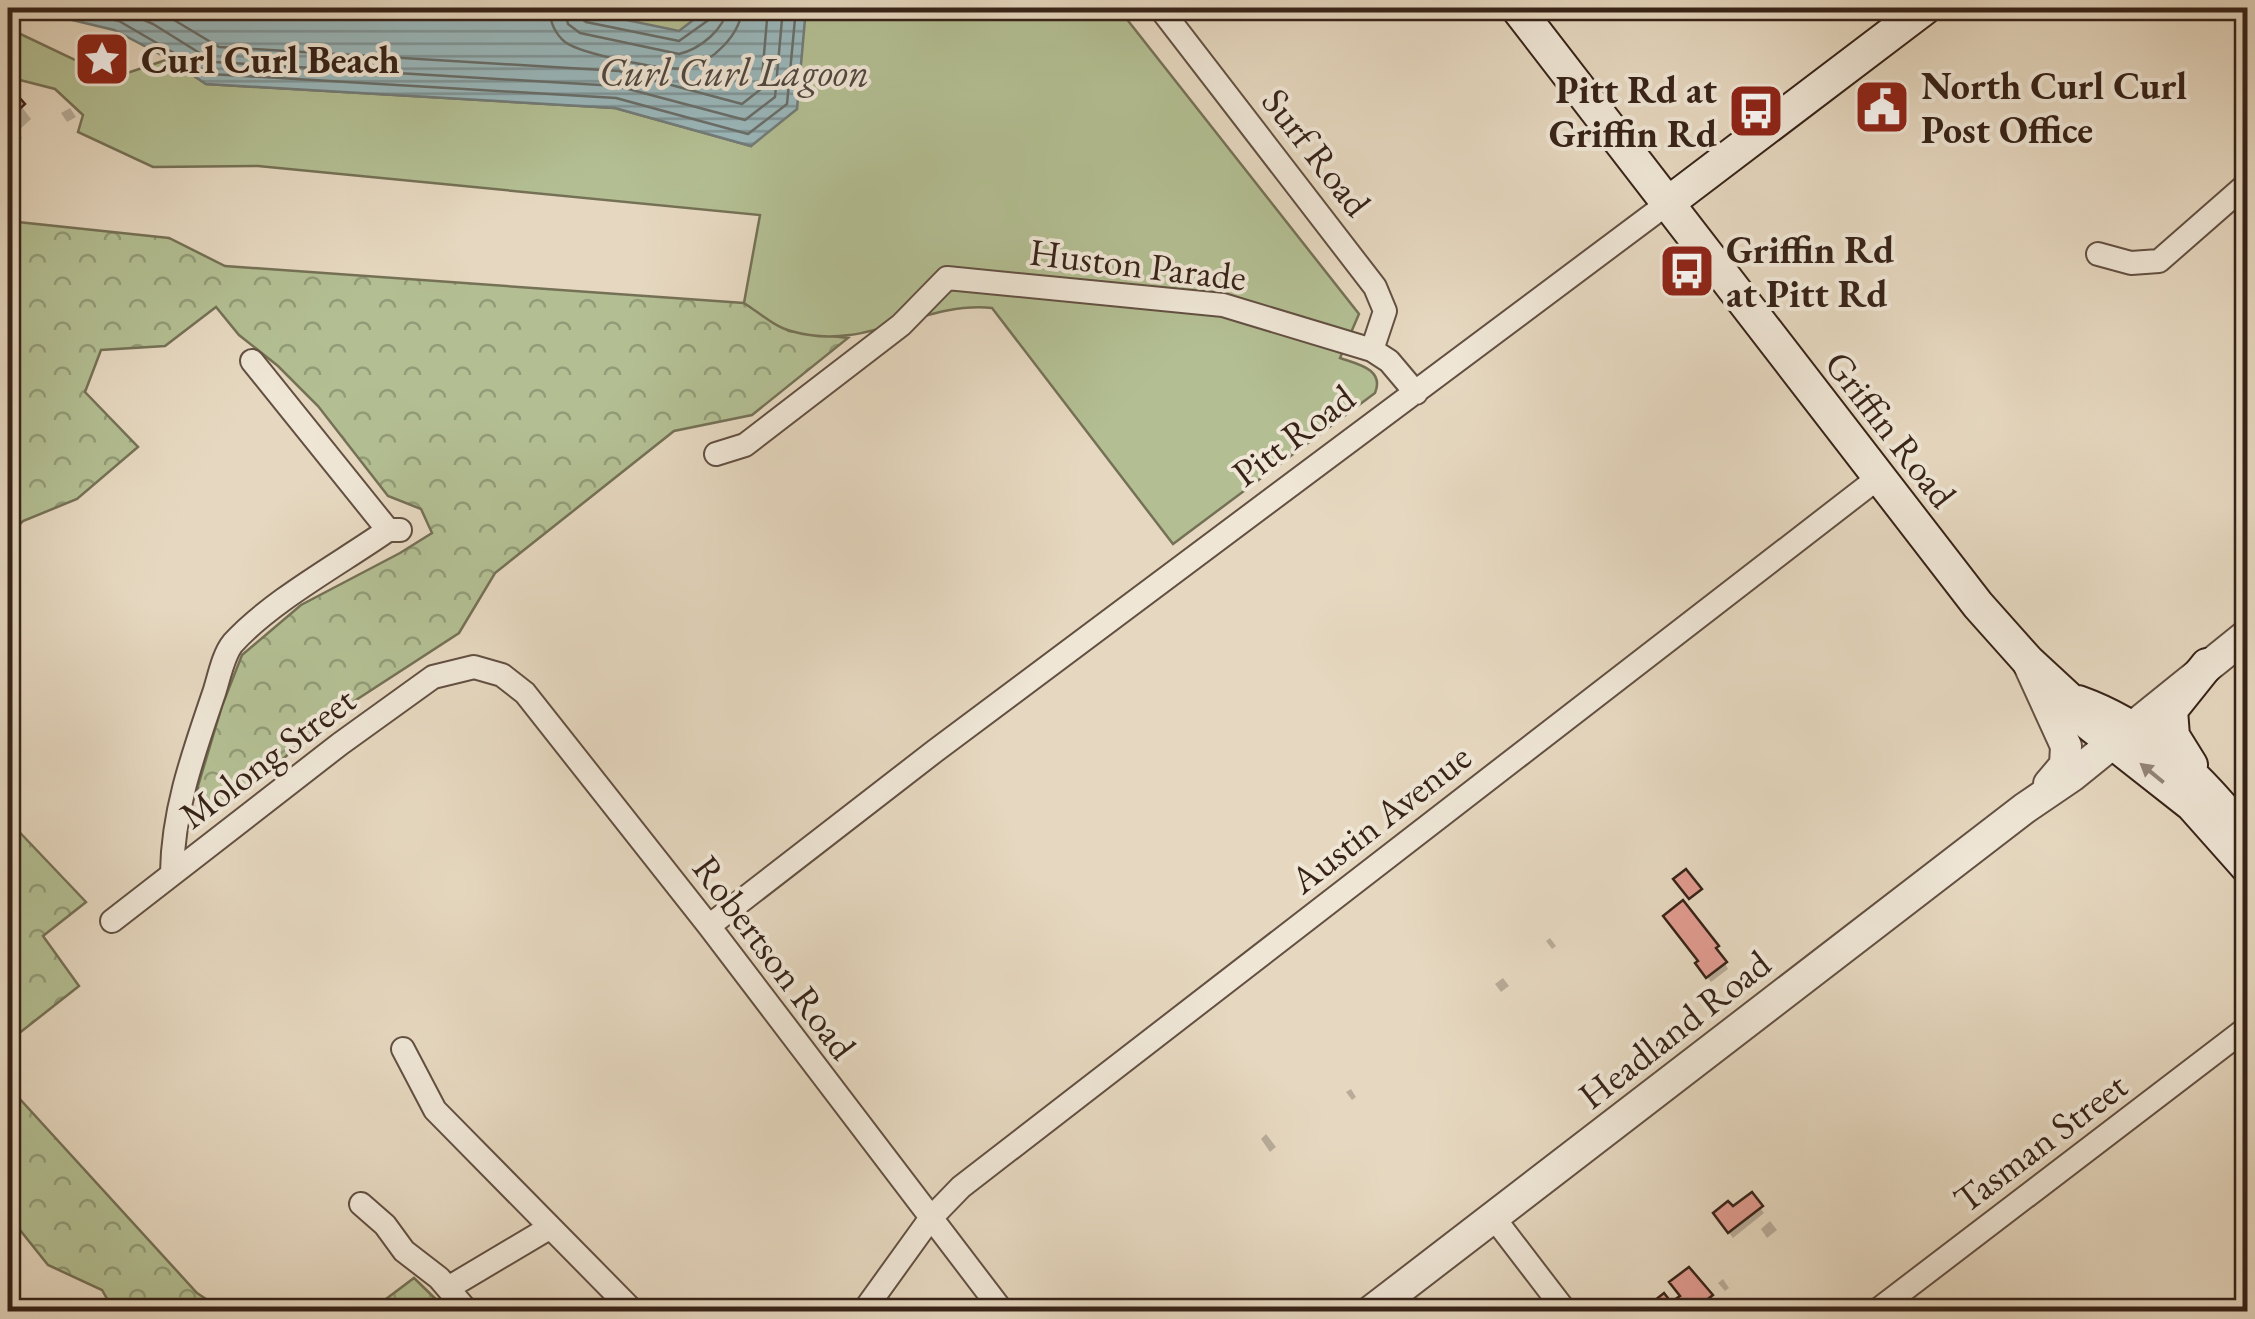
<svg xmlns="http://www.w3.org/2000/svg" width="2255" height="1319" font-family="'EB Garamond',serif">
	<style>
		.forest { fill: url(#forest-crowns); stroke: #757156; stroke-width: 2.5 }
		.park { fill: #b3bf93; stroke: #757156; stroke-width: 2.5 }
		.water { fill: url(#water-rules); stroke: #727c7a; stroke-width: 2.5 }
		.shadow { fill: #0003 }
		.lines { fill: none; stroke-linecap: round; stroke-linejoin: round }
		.shore { stroke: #686e6a; stroke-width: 2.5 }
		.building { fill: #e19b90; stroke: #372318; stroke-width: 2.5 }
		.minor-casing { stroke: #635042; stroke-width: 26 }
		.tertiary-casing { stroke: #635042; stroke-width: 34 }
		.secondary-casing { stroke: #372318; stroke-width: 36 }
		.minor { stroke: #efe6d6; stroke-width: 22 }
		.tertiary { stroke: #efe6d6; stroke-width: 30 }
		.secondary { stroke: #efe6d6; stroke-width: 32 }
		.oneway { fill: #938477 }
		.labels { text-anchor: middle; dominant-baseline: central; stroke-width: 8; stroke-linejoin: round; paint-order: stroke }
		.poi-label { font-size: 38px; font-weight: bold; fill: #372318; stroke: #efe6d6; text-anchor: start }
		.street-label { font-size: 38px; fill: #372318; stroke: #efe6d6 }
		.water-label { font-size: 40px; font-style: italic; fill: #504841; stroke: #efe6d6 }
	</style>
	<defs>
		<pattern id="forest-crowns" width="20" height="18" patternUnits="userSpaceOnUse" patternTransform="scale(2.5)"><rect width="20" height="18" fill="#b3bf93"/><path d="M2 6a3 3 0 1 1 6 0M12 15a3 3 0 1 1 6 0" fill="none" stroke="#929b77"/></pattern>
		<pattern id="water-rules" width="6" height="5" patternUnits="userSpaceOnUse" patternTransform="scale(2.5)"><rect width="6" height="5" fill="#9ab8bc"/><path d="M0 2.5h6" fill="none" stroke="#7e9598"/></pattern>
	</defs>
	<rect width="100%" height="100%" fill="#e6d8c0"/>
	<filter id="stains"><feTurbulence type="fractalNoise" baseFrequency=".002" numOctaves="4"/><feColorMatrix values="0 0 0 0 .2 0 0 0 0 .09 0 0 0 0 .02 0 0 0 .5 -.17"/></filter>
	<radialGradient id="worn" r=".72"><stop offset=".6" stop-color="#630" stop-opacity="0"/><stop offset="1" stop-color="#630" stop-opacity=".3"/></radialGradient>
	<path class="forest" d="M8,212L18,222L169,238L225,266L744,303L789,331L848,338L752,415L674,431L495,573L459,633L353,702L201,825L198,786L222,706L242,655L301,605L400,553L432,533L421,509L388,496L318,406L278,366L239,335L216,307L165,346L101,350L85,392L138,447L77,499L23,521L8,536Z
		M8,820L86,902L43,936L79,986L8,1042Z
		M8,1086L197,1293L224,1311H114L102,1290L48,1265L8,1215Z
		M414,1278L448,1311H370Z"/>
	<path class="park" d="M569,8H709L679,32Z
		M806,8H1118L1359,314L1340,358C1357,364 1385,369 1375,393L1173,544L992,308C922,301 865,353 791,331C775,327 758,312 744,303L760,215L258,166L153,167L78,132L83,115L55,89L8,77V28L119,81L124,74L169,59L206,84L615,108L751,146L802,32Z"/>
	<path class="water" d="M22,8H569L679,31L709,8H806L797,109L751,146L615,108L206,84L169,59L114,30Z"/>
	<path class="shadow" d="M8,89L31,119L18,131L22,138L8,152Z
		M70,108L76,117L67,122L61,113Z
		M1682,904L1717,948L1728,969L1711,982L1701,969Z
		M1550,938L1556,946L1552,949L1546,941Z
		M1503,978L1509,986L1501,992L1495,984Z
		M1351,1089L1356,1097L1352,1100L1346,1092Z
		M1266,1134L1276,1147L1270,1152L1261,1139Z
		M1752,1196L1764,1213L1733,1238L1719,1220Z
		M1770,1221L1777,1230L1767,1238L1761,1229Z
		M1723,1279L1729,1288L1725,1291L1718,1283Z
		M1711,1296L1723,1312H1644L1671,1306Z"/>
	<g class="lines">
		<path class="shore" d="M64,8L119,21L210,74L616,98L748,134L787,104L796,8
			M117,8L153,24L214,62L617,86L745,120L775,97L783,8
			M154,8L219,47L619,71L742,104L761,89L768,8
			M549,8C550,21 554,33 565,42C581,54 668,72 687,68C713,62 741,34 742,8
			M564,8L568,24L580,33L679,54C700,49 725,29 727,8
			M577,8L579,17L586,22L679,41L710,19L714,8"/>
	</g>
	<path class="building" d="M8,85L25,104L11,117L16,123L8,131Z
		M1686,869L1702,889L1689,899L1673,879Z
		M1683,900L1719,946L1716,948L1727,962L1706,978L1695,963L1698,961L1663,916Z
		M1752,1192L1763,1206L1728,1233L1713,1213L1728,1201L1733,1206Z
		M1689,1267L1713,1295L1691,1312H1640L1664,1293L1671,1302L1680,1296L1669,1282Z"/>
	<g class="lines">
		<g class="minor-casing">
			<path id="minor" d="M1160,8L1375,287L1385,311L1372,350
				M2098,254L2131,263L2159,261L2248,183
				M252,361L388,530
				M716,454L745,445L901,325L947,278L1223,305L1372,350L1389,361L1416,393
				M172,872C173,809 194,752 214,693C219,678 223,655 233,643C271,601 341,563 388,530H400
				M112,921L340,744L433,677L474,667L502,675L525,693L709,926L1003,1312
				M709,926L935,751L1668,203
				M403,1049L435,1110L634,1312
				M361,1204L385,1225L404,1251L439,1278L468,1312
				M1494,1218L1566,1312
				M448,1288L549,1228
				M863,1312L930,1219L961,1187L1878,478
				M1875,1312L2248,1027"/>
		</g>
		<g class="tertiary-casing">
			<path id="tertiary" d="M2029,665L2066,746L2065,765L2049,784
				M1370,1312L2025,808L2072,776L2248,634"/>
		</g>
		<g class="secondary-casing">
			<path id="secondary" d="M1517,8L1978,605L2028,661L2068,698L2089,724L2192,805L2248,868
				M1668,203L1925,8
				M2078,702C2142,725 2189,767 2232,819
				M2191,765L2173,736L2171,710L2207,665"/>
		</g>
		<use href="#minor" class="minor"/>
		<use href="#tertiary" class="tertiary"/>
		<use href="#secondary" class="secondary"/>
	</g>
	<defs><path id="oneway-solid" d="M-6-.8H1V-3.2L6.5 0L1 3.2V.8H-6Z" transform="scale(2.5)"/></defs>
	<use class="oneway" href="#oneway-solid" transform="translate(2152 773) rotate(-141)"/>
	<defs>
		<g id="sight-square" transform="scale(2.875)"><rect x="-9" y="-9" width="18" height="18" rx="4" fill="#8f2418" stroke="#efe6d6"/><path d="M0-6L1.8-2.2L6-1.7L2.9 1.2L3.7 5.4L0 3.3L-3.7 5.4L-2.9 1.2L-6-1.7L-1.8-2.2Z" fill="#fff"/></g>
		<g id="civic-square" transform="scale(2.875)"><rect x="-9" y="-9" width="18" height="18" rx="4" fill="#8f2418" stroke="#efe6d6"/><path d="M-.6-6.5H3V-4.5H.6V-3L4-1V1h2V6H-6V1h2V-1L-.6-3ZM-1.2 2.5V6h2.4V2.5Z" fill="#fff"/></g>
		<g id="bus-square" transform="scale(2.875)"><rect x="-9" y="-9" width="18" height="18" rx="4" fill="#8f2418" stroke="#efe6d6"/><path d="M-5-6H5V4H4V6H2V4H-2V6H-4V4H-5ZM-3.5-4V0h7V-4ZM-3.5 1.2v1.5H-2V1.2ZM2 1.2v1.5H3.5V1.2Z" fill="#fff"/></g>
	</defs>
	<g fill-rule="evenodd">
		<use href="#sight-square" x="102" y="59"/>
		<use href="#civic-square" x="1882" y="107"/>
		<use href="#bus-square" x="1756" y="111"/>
		<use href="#bus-square" x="1687" y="271"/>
	</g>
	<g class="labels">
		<g class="poi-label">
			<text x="141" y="59">Curl Curl Beach</text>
			<text x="1921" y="85">North Curl Curl<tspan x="1921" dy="44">Post Office</tspan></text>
			<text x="1717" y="89" text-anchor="end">Pitt Rd at<tspan x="1717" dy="44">Griffin Rd</tspan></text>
			<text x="1726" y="249">Griffin Rd<tspan x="1726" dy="44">at Pitt Rd</tspan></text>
		</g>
		<g class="street-label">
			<text transform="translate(1317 152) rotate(52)">Surf Road</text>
			<text transform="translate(1138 264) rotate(7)">Huston Parade</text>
			<text transform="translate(1891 429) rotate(52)">Griffin Road</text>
			<text transform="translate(1293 435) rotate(-37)">Pitt Road</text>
			<text transform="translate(267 757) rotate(-37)">Molong Street</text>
			<text transform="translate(1380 818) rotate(-38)">Austin Avenue</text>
			<text transform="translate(775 957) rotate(53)">Robertson Road</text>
			<text transform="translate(1674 1029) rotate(-38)">Headland Road</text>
			<text transform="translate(2040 1142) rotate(-37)">Tasman Street</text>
		</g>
		<g class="water-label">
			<text x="734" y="72">Curl Curl Lagoon</text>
		</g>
	</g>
	<rect width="2255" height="1319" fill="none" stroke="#e6d8c0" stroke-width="40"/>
	<rect x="10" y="10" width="2235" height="1299" fill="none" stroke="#372318" stroke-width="5"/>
	<rect x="20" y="20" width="2215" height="1279" fill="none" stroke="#372318" stroke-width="2.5"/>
	<rect width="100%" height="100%" filter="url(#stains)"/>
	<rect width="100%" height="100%" fill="url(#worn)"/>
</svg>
